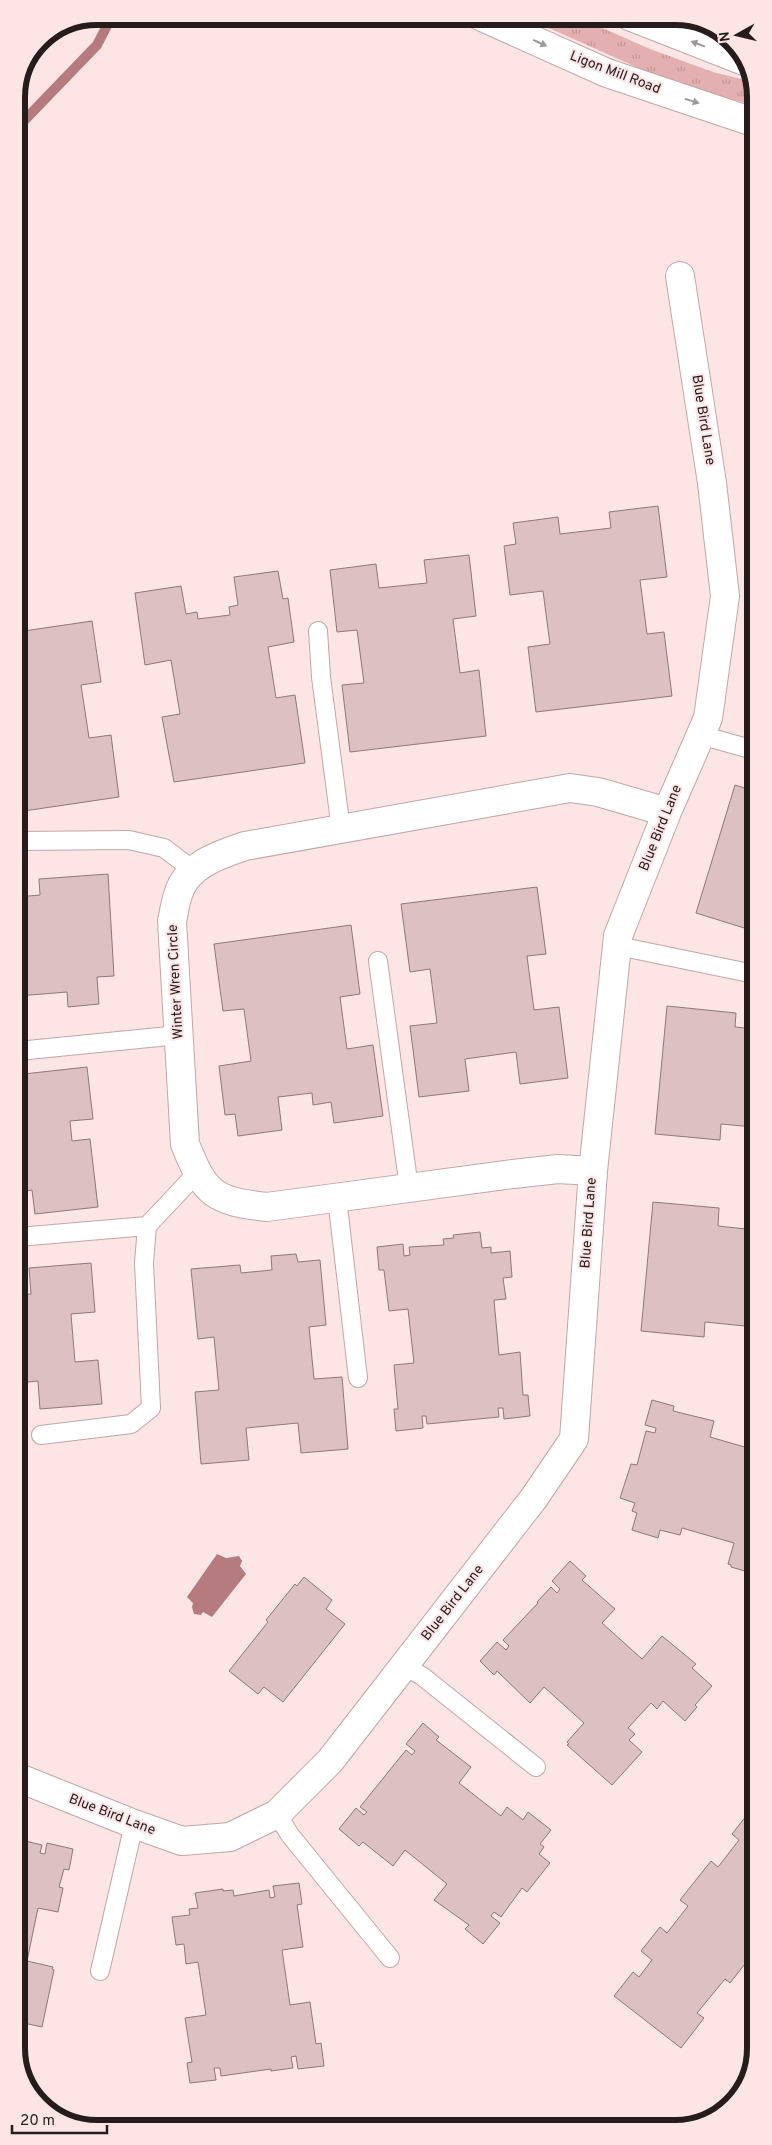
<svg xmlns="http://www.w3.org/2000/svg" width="772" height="2145" font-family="Overpass,sans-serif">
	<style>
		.grass { fill: url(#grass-tufts) }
		.water { fill: #b67b7f }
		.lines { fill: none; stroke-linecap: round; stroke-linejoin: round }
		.stream { stroke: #b67b7f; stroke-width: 10 }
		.building { fill: #ddc0c1; stroke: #927678 }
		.lane-casing { stroke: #c3a6a7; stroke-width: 20 }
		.street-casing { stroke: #c3a6a7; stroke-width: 30 }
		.secondary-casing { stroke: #c3a6a7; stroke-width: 30 }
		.lane { stroke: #fff; stroke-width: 18 }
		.street { stroke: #fff; stroke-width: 28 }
		.secondary { stroke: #fff; stroke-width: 28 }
		.oneway { fill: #9d9999 }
		.labels { text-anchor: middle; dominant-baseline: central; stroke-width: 4; stroke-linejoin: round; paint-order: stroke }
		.street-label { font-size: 14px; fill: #261c1c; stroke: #fde4e5 }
		.rim { fill: none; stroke: #261c1c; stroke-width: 6 }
	</style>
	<defs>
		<pattern id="grass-tufts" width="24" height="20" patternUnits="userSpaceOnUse" patternTransform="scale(1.25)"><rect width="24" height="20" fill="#e3afb1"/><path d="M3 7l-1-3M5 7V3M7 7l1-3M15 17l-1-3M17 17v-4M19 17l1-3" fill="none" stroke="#c39698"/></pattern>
	</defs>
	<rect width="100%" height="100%" fill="#fde4e5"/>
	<path class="grass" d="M522,16H575L650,49L713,72L753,82V105L708,93L643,70Z"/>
	<path class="water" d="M217,1554L226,1558L239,1556L242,1561L240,1566L246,1574L212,1617L203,1612L201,1615L194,1614L192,1607L193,1603L187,1597Z"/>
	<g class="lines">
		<path class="stream" d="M16,129L97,45L112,16"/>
	</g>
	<path class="building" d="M658,506L667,577L640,580L647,634L664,632L672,696L536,712L528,647L550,644L543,591L510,595L504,546L516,544L513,523L558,517L560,534L611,528L609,512Z
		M469,555L476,616L453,619L460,673L479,670L486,736L350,752L342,685L364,683L357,630L337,632L330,570L376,564L379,588L427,583L424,560Z
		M278,571L283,599L288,598L294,642L268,647L276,698L295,695L305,763L174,782L162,717L180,714L171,660L145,665L135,593L181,586L186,614L197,612L198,619L230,615L229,607L238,605L234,577Z
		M92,621L101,682L81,685L89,738L111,735L119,797L17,812V632Z
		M735,785L754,791V931L696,913Z
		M108,874L114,976L97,977L99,1004L68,1007L67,992L18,996L17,897L40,895L39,879Z
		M537,887L546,954L527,956L534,1010L559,1007L568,1078L520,1084L516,1052L465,1059L469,1091L419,1097L410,1026L437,1023L430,969L410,972L401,904Z
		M351,925L360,994L340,997L347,1049L373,1045L383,1116L334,1123L331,1102L313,1105L312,1093L278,1097L282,1130L238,1136L235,1114L225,1115L219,1066L251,1061L244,1009L223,1011L214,944Z
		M667,1006L736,1013L735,1027L754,1029V1127L721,1124L720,1140L655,1134Z
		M87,1067L93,1119L70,1121L72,1141L90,1139L98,1207L35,1214L32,1190L18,1192V1094L27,1093L24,1074Z
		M653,1202L719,1208L718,1226L755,1230V1327L705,1322L704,1337L641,1331Z
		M480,1232L482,1248L491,1247V1253L510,1251L512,1277L503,1278L506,1299L494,1300L499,1355L520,1352L523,1395H528L530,1416L504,1419L503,1408H498L499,1417L427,1424L426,1416H422L423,1428L396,1431L394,1409H398L394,1365L414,1363L408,1309L389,1311L384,1270H379L377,1247L403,1244L404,1256L410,1255L409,1247L444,1245L443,1239L454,1238L453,1235Z
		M296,1254L298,1262L320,1260L326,1325L309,1327L314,1379L342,1377L348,1449L301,1453L298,1423L246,1428L249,1460L201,1464L195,1392L219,1390L214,1337L198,1339L191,1269L240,1265L241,1273L272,1270L271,1256Z
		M91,1263L95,1312L71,1314L75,1362L98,1360L102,1404L40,1409L38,1381L18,1383V1295L31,1294L29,1268Z
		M652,1400L674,1406L673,1411L714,1421L710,1437L755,1450V1574L731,1567V1565L728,1564L734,1543L682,1528L680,1535L660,1530L658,1538L632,1530L637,1513L632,1511L635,1503L620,1498L631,1464L637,1465L646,1431L655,1433L656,1428L645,1425Z
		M570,1561L586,1576L582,1580L615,1609L602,1623L642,1659L662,1636L696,1664L692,1668L712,1686L695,1705L697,1707L685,1721L663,1701L657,1709L651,1703L628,1728L635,1734L629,1740L642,1752L612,1785L567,1745L569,1744L567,1742L584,1723L544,1687L530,1703L497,1671L494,1675L480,1661L497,1642L506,1650L509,1646L503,1640L538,1603L537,1602L551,1587L557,1593L560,1589L552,1581Z
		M304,1577L332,1600L326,1609L345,1624L283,1702L264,1687L258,1694L229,1671L268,1622L266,1620L295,1584L297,1586Z
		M423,1723L439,1737L436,1740L471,1767L459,1783L501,1816L507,1807L523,1820L528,1812L551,1830L540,1844L544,1847L539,1854L550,1863L527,1892L522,1888L501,1917L494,1912L491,1916L500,1923L483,1944L465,1929L469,1925L434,1900L447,1884L405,1850L393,1866L363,1842L359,1846L339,1829L356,1808L364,1815L367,1812L360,1807L406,1750L412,1755L415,1751L406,1744Z
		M750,1811L755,1815L756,1938L746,1951L752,1955L730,1983L725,1979L697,2013L704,2018L681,2048L614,1996L633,1972L639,1977L652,1960L641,1951L660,1927L667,1933L688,1906L680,1900L711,1861L718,1867L739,1840L732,1834Z
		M21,1840L42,1845L40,1853L45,1854L47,1843L73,1849L69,1870L64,1869L59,1887L63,1888L58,1912L38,1908L27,1961L53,1967L52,1969L54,1970L42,2027L19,2022V1844Z
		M299,1883L302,1904L297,1905L303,1947L282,1950L290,2005L310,2002L316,2044L321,2043L324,2066L298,2069L296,2056L291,2057L293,2068L271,2071V2069L221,2076L220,2068H214L216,2080L190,2083L187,2063L192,2062L185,2018L206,2015L198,1962L186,1964L184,1944L176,1945L172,1917L190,1915L189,1909L198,1908L195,1893L223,1889V1891L233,1890L234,1896L269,1890L270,1898L275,1897L273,1886Z"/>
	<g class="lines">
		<g class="lane-casing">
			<path id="lane" d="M318,631L321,677L341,829
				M700,735L754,750
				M17,841L129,840L164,848L193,870
				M618,946L754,974
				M378,961L409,1188
				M18,1051L179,1035
				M337,1198L358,1378
				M18,1237L147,1226
				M41,1435L131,1424L151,1408L144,1263L147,1226L197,1173
				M404,1666L422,1676L536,1767
				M277,1814L290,1835L390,1958
				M100,1971L134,1824"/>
		</g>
		<g class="street-casing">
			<path id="street" d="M593,1171L558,1169L513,1174L267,1207C213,1201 205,1194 185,1144L172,921C174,913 175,903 178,895C186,865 219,855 245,846L570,788L598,792L667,812
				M19,1778L134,1824L182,1841L230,1837L277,1814L330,1761L534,1498L574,1439L593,1171L618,936L667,812L708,718L725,596L712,483L680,276"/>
		</g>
		<g class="secondary-casing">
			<path id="secondary" d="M480,16L607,73L753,122
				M629,16L744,61"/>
		</g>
		<use href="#lane" class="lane"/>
		<use href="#street" class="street"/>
		<use href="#secondary" class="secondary"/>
	</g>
	<defs><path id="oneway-solid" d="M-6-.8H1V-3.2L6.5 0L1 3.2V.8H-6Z" transform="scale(1.25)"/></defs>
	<g class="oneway">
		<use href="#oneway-solid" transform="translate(540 43) rotate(24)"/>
		<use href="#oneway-solid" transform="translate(698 44) rotate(-159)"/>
		<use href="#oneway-solid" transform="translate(692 101) rotate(18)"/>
	</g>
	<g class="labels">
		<g class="street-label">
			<text transform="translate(615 73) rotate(21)">Ligon Mill Road</text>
			<text transform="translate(703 420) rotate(81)">Blue Bird Lane</text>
			<text transform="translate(661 828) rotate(-68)">Blue Bird Lane</text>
			<text transform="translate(176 982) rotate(-93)">Winter Wren Circle</text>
			<text transform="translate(589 1223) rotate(-86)">Blue Bird Lane</text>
			<text transform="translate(453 1603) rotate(-52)">Blue Bird Lane</text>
			<text transform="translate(112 1815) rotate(21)">Blue Bird Lane</text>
		</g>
	</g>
	<path d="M0 0H772V2145H0ZM97 25H675A72 72 0 0 1 747 97V2048A72 72 0 0 1 675 2120H97A72 72 0 0 1 25 2048V97A72 72 0 0 1 97 25Z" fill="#fde4e5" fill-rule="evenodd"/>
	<path class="rim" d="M97 25H675A72 72 0 0 1 747 97V2048A72 72 0 0 1 675 2120H97A72 72 0 0 1 25 2048V97A72 72 0 0 1 97 25Z"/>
	<g transform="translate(737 35) rotate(262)" stroke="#fde4e5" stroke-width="4" paint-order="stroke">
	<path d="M0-4L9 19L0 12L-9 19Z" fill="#261c1c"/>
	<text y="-8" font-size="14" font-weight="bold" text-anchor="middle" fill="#261c1c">N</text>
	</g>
	<path d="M12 2125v8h95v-8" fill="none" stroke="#261c1c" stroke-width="2.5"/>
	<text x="20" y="2125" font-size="15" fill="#261c1c" stroke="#fde4e5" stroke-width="4" paint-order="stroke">20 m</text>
</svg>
